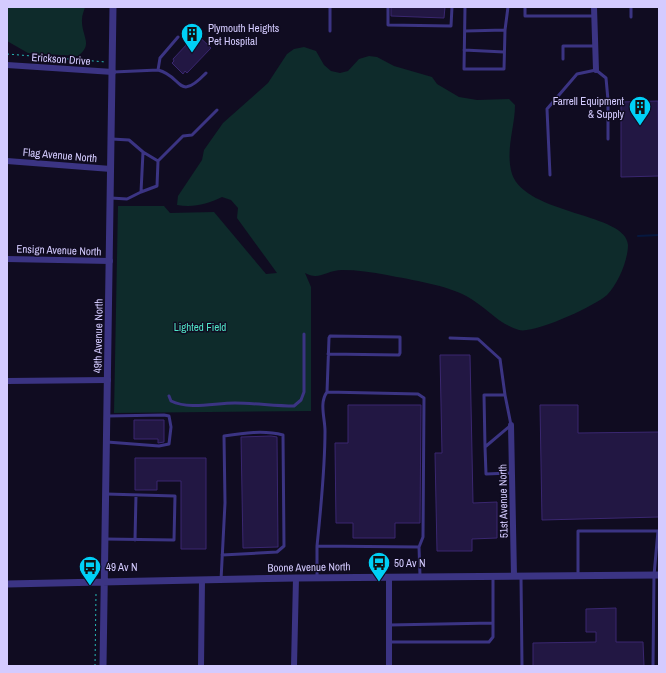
<svg xmlns="http://www.w3.org/2000/svg" width="666" height="673" font-family="'Archivo Narrow',sans-serif">
	<style>
		.green { fill: #0e2b2b }
		.lines { fill: none; stroke-linecap: round; stroke-linejoin: round }
		.stream { stroke: #06183f; stroke-width: 2 }
		.building { fill: #221743; stroke: #3a2770 }
		.path { stroke: #26b8b7; stroke-width: 1; stroke-dasharray: 2 3; stroke-linecap: butt }
		.service { stroke: #3b3483; stroke-width: 3 }
		.minor { stroke: #3b3483; stroke-width: 6 }
		.tertiary { stroke: #3b3483; stroke-width: 7 }
		.labels { text-anchor: middle; dominant-baseline: central; stroke-width: 3; stroke-linejoin: round; paint-order: stroke }
		.poi-label { font-size: 11px; fill: #d4cbff; stroke: #100c21; text-anchor: start }
		.street-label { font-size: 11px; fill: #d4cbff; stroke: #100c21 }
		.park-label { font-size: 11px; fill: #51e6c8; stroke: #100c21 }
	</style>
	<rect width="100%" height="100%" fill="#100c21"/>
	<path class="green" d="M7,7H85C84,11 82,15 82,19C81,36 94,44 78,56L28,53L7,41Z
		M304,47L316,51L324,65L331,71L340,73L348,71L359,59L369,56L377,57L394,66L432,77L437,84L459,97L477,100L509,99L515,105C515,127 505,151 512,174C526,215 627,213 628,245C628,260 618,284 607,295C595,306 534,334 519,330C498,324 486,307 468,297C447,285 412,280 387,275C372,272 357,270 342,270C327,270 319,281 305,273L311,287V411L114,413L118,206H164L170,213L214,212L266,274L277,273L237,218L238,208L231,200L222,197C207,204 194,208 177,205L178,196L202,160L204,150L223,123L268,83L287,54L294,49Z"/>
	<g class="lines">
		<path class="stream" d="M638,236L659,235"/>
	</g>
	<path class="building" d="M391,7H445L444,18L391,16Z
		M192,30L211,48L187,73L185,71L183,74L172,63L174,61L173,59L189,42L185,38Z
		M658,101L659,176L621,177V102Z
		M440,355H470L473,503L497,502V538L472,539V551H437L435,453H442Z
		M348,405H421L420,523H395V538H353V523H336L335,443H348Z
		M540,405H578V433L659,432V517L542,520Z
		M134,420H164V442L158,443V439H134Z
		M271,436L277,437L278,547L243,548L241,437Z
		M135,458H206V549H181V481H157V490H135Z
		M616,608V642H643L644,666H533V643L596,642V632H586V609Z"/>
	<g class="lines">
		<path class="path" d="M7,54L106,62
			M95,666L96,593"/>
		<path class="service" d="M388,7V25L451,26L452,7
			M525,7V16H594
			M631,7V17
			M505,30L508,7
			M330,31V7
			M465,31L505,30L504,69H464L465,7
			M464,50L504,52
			M563,59V46H595
			M158,70L160,58L178,37
			M113,72L158,70C183,76 177,103 206,73
			M143,152L158,161
			M550,175L547,109L577,74L596,70L606,78L608,100V139
			M141,192L157,186L158,161L183,136L192,135L217,110
			M111,198L127,199L141,192L143,152L129,140L112,139
			M450,338L478,339L500,359L505,395
			M327,392L329,338L330,336L400,337V353L399,355L328,354
			M484,395H505L511,425L485,447Z
			M169,396L171,401C190,410 214,403 235,403C255,403 274,406 294,406L301,400L304,392V334
			M107,442L159,446L169,444L171,427L169,416L164,415L108,416
			M485,447L486,474L512,473
			M105,539L174,540L175,496L106,494
			M135,540L136,495
			M317,546C321,507 325,469 325,431C325,418 319,403 327,392L418,394L424,398L423,537L419,547
			M578,575V531H658L654,575L653,666
			M521,577L522,666
			M317,578V546L419,547L420,576
			M221,580L225,503L224,436C243,433 264,430 283,435L284,546L277,552L222,555
			M389,625L493,623
			M389,642H489L493,637V578"/>
		<path class="minor" d="M594,7L596,70
			M7,65L113,72
			M7,161L111,169
			M7,259L110,261
			M7,381L108,380
			M511,425L514,576
			M201,666L202,580
			M294,666L296,578
			M389,666V577"/>
		<path class="tertiary" d="M7,584L296,578L659,575
			M103,666L113,7"/>
	</g>
	<defs>
		<g id="building-pin" transform="scale(1.15)"><path d="M0 17L-7.5 6A9.5 9.5 0 1 1 7.5 6Z" fill="#00d0f6" stroke="#100c21"/><path d="M-4-6H4V6H1V3H-1V6H-4ZM-2.5-4.3h1.7v1.8h-1.7ZM.8-4.3h1.7v1.8H.8ZM-2.5-1h1.7V.8h-1.7ZM.8-1h1.7V.8H.8Z" fill="#111"/></g>
		<g id="bus-pin" transform="scale(1.15)"><path d="M0 17L-7.5 6A9.5 9.5 0 1 1 7.5 6Z" fill="#00d0f6" stroke="#100c21"/><path d="M-5-6H5V4H4V6H2V4H-2V6H-4V4H-5ZM-3.5-4V0h7V-4ZM-3.5 1.2v1.5H-2V1.2ZM2 1.2v1.5H3.5V1.2Z" fill="#111"/></g>
	</defs>
	<g fill-rule="evenodd">
		<use href="#building-pin" x="192" y="34"/>
		<use href="#building-pin" x="640" y="107"/>
		<use href="#bus-pin" x="379" y="563"/>
		<use href="#bus-pin" x="90" y="567"/>
	</g>
	<g class="labels">
		<g class="poi-label">
			<text x="208" y="28">Plymouth Heights<tspan x="208" dy="13">Pet Hospital</tspan></text>
			<text x="624" y="101" text-anchor="end">Farrell Equipment<tspan x="624" dy="13">&amp; Supply</tspan></text>
			<text x="394" y="563">50 Av N</text>
			<text x="106" y="567">49 Av N</text>
		</g>
		<g class="street-label">
			<text transform="translate(61 59) rotate(4)">Erickson Drive</text>
			<text transform="translate(60 155) rotate(5)">Flag Avenue North</text>
			<text transform="translate(59 250) rotate(2)">Ensign Avenue North</text>
			<text transform="translate(98 336) rotate(-89)">49th Avenue North</text>
			<text transform="translate(503 501) rotate(-91)">51st Avenue North</text>
			<text transform="translate(309 567) rotate(-1)">Boone Avenue North</text>
		</g>
		<g class="park-label">
			<text x="200" y="327">Lighted Field</text>
		</g>
	</g>
	<rect width="666" height="673" fill="none" stroke="#d4cbff" stroke-width="16"/>
</svg>
